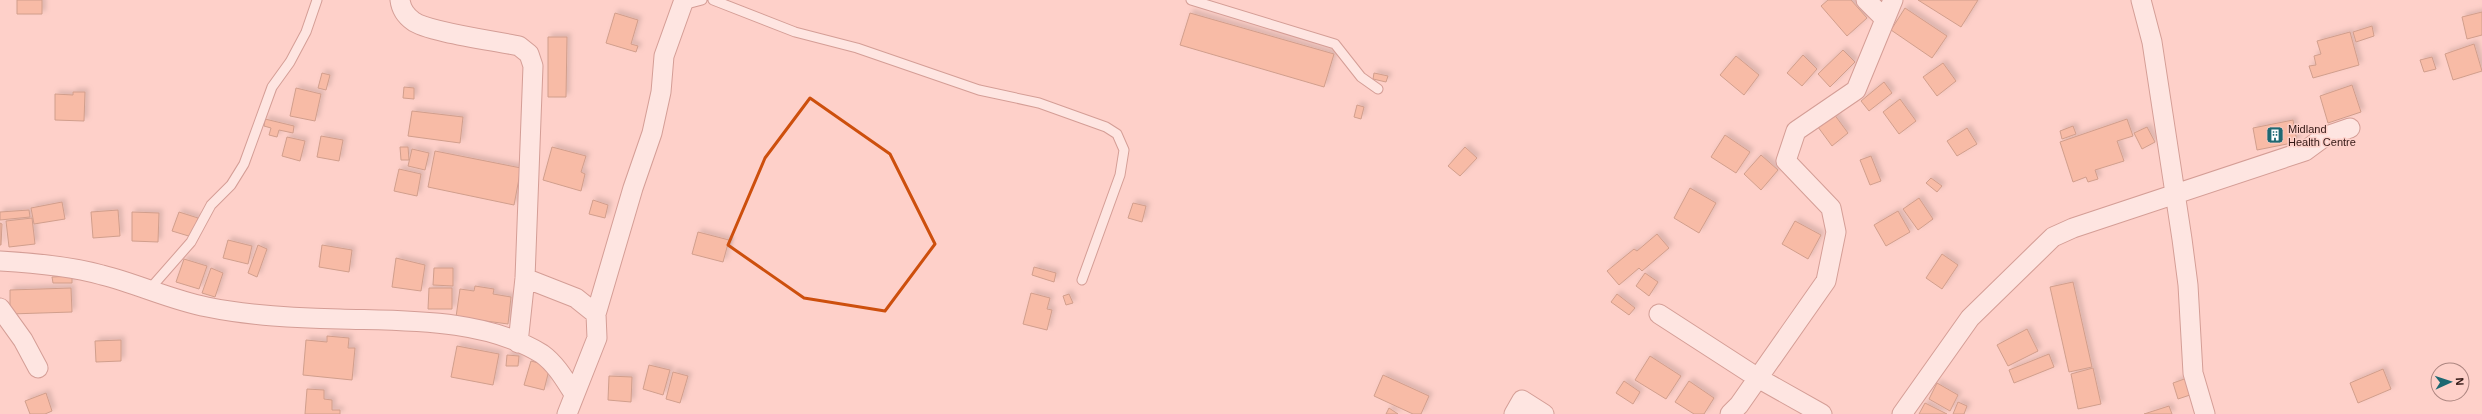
<svg xmlns="http://www.w3.org/2000/svg" width="2482" height="414" font-family="Arial,sans-serif">
	<style>
		.building { fill: #f1a37b; stroke: #9c6244; filter: url(#shadow) }
		.lines { fill: none; stroke-linecap: round; stroke-linejoin: round }
		.lane-casing { stroke: #a36159; stroke-width: 11 }
		.street-casing { stroke: #a36159; stroke-width: 21 }
		.lane { stroke: #fff; stroke-width: 9 }
		.street { stroke: #fff; stroke-width: 19 }
		.marked { fill: none; stroke: #cd4f0d; stroke-width: 3; stroke-linejoin: round }
		.labels { text-anchor: middle; dominant-baseline: central; stroke-width: 3; stroke-linejoin: round; paint-order: stroke }
		.poi-label { font-size: 11px; fill: #331815; stroke: #fed0c9; text-anchor: start }
	</style>
	<defs>
		<filter id="shadow"><feDropShadow dx="3.5" dy="-3.5" stdDeviation="2" flood-color="#0004"/></filter>
	</defs>
	<rect width="100%" height="100%" fill="#fed0c9"/>
	<path class="building" d="M17,0H42V14H17Z
		M1828,0H1851L1867,18L1847,36L1821,6Z
		M1918,0H1978L1961,27Z
		M1905,8L1947,36L1932,58L1891,30Z
		M2482,12V35L2467,39L2462,17Z
		M615,13L638,20L631,44L638,46L636,52L606,43Z
		M1190,13L1334,54L1324,87L1180,45Z
		M2372,26L2374,36L2356,42L2353,32Z
		M2350,32L2359,65L2313,78L2309,66L2316,65L2314,56L2321,54L2317,41Z
		M548,37H567L566,97H548Z
		M2474,44L2482,71L2453,80L2445,54Z
		M1843,50L1855,62L1830,87L1818,74Z
		M1803,55L1817,69L1802,86L1787,73Z
		M1736,56L1759,75L1744,95L1720,75Z
		M2432,57L2436,69L2424,72L2420,60Z
		M1943,63L1956,81L1937,96L1923,77Z
		M322,73L330,75L326,90L318,88Z
		M1374,73L1388,76L1386,82L1373,79Z
		M1884,82L1892,93L1869,111L1861,101Z
		M2352,85L2361,112L2328,123L2320,96Z
		M404,87L414,88V99L403,98Z
		M296,88L321,94L315,121L290,116Z
		M73,92H85L84,121L55,120V94L73,95Z
		M1900,99L1916,121L1899,134L1883,112Z
		M1357,105L1364,107L1361,119L1354,117Z
		M1831,110L1848,133L1832,146L1815,123Z
		M412,111L463,117L460,143L408,136Z
		M265,119L294,126L293,133L279,130L277,137L269,135L271,128L264,126Z
		M2127,119L2133,136L2117,141L2124,161L2095,170L2098,179L2088,182L2086,177L2073,182L2060,142Z
		M2293,120L2297,142L2257,150L2253,128Z
		M2073,126L2076,134L2062,139L2060,131Z
		M2147,127L2155,142L2142,149L2134,133Z
		M1967,128L1977,144L1957,156L1947,141Z
		M1725,135L1750,152L1736,173L1711,157Z
		M321,136L343,140L339,161L317,157Z
		M287,137L305,141L300,161L282,156Z
		M400,147H408L409,160H401Z
		M552,147L586,156L581,172L585,174L581,191L543,180Z
		M1465,147L1477,158L1460,176L1448,166Z
		M412,149L429,153L425,170L408,166Z
		M435,151L521,168L514,205L428,187Z
		M1761,155L1778,170L1761,190L1744,174Z
		M1871,156L1881,181L1870,185L1860,160Z
		M399,169L421,174L417,196L394,191Z
		M1931,178L1942,186L1937,192L1926,183Z
		M1690,188L1716,203L1699,233L1674,218Z
		M1919,198L1933,219L1918,230L1903,209Z
		M593,200L608,205L605,218L589,214Z
		M62,202L65,219L34,224L31,208Z
		M1133,203L1146,206L1142,222L1128,218Z
		M29,210L30,217L0,220V212Z
		M118,210L120,236L93,238L91,212Z
		M1898,211L1910,232L1886,246L1874,225Z
		M132,212L159,213L158,242L132,241Z
		M179,212L198,218L192,237L172,231Z
		M32,218L35,244L9,247L6,221Z
		M1795,221L1821,235L1808,259L1782,244Z
		M0,223L2,224L1,245H0Z
		M698,232L729,240L723,262L692,254Z
		M1657,234L1669,248L1642,271L1639,268L1619,285L1607,271L1634,249L1637,251Z
		M228,240L252,246L248,264L223,258Z
		M258,245L267,249L257,277L248,273Z
		M322,245L352,250L349,272L319,267Z
		M1942,254L1958,265L1942,289L1926,278Z
		M396,258L425,265L421,291L392,287Z
		M184,259L207,266L199,289L176,282Z
		M1034,267L1056,273L1054,282L1032,275Z
		M211,268L223,273L215,297L202,293Z
		M434,268H453V286L433,285Z
		M1645,273L1658,282L1649,296L1636,286Z
		M72,276V283H53L52,277Z
		M2073,282L2092,367L2069,372L2050,287Z
		M475,286L494,289L493,294L511,297L508,324L456,317L460,289L474,291Z
		M71,288L72,312L10,314V290Z
		M429,288H452V309H428Z
		M1031,293L1050,298L1047,309L1052,310L1047,330L1023,324Z
		M1069,294L1073,303L1066,305L1063,296Z
		M1617,294L1635,308L1629,315L1611,302Z
		M2027,329L2038,351L2008,366L1997,345Z
		M327,336L349,338L348,348H355L352,380L303,375L306,340L327,342Z
		M121,340V361L96,362L95,341Z
		M457,346L499,354L493,385L451,377Z
		M2049,354L2054,367L2014,383L2009,370Z
		M507,355L519,356L518,366H506Z
		M1650,356L1681,376L1666,399L1635,380Z
		M531,361L550,366L544,390L524,385Z
		M649,365L670,370L663,395L643,389Z
		M2093,368L2101,404L2078,409L2071,374Z
		M2383,369L2391,389L2358,403L2350,383Z
		M673,372L688,376L680,403L666,399Z
		M1383,375L1429,396L1421,414H1413L1374,396Z
		M609,376L632,377L631,402L608,400Z
		M2190,377L2196,393L2178,399L2173,383Z
		M1624,381L1640,392L1633,404L1616,393Z
		M1689,381L1714,398L1704,414H1694L1675,402Z
		M1937,383L1958,395L1950,411L1929,399Z
		M307,389L324,390V399L332,400V410H340V414H305Z
		M46,393L52,411L45,414H30L25,401Z
		M1958,402L1967,406L1964,414H1953Z
		M1925,403L1947,414H1919Z
		M2169,406L2172,414H2144Z
		M1389,408L1398,414H1386Z"/>
	<g class="lines">
		<g class="lane-casing">
			<path id="lane" d="M713,0L795,32L857,48L979,90L1039,103L1106,127L1117,134L1124,150L1120,175L1082,280
				M1191,0L1335,44L1361,77L1378,89
				M683,5L702,0
				M148,291L191,242L211,205L231,185L244,164L272,87L290,62L306,32L317,0"/>
		</g>
		<g class="street-casing">
			<path id="street" d="M400,0C401,8 406,16 413,21C427,32 497,41 519,46L529,54L533,66L525,278L518,343
				M1866,0L1885,19
				M2141,0L2152,42L2182,239L2188,285L2193,373L2205,414
				M0,261C34,263 70,266 102,275C138,284 171,300 207,307C250,316 296,318 340,319C405,321 484,318 542,354C556,364 565,380 574,394
				M525,278L576,298L596,314
				M0,308L23,340L38,368
				M1659,314L1758,378L1822,414
				M567,414L597,338L596,314L633,188L652,133L661,92L664,56L684,0
				M1514,414L1522,400L1544,414
				M1730,414L1739,405L1826,281L1836,232L1831,208L1786,161L1796,131L1856,90L1893,0
				M1902,414L1970,318L2053,237L2073,228L2305,151L2324,137L2350,128"/>
		</g>
		<use href="#lane" class="lane"/>
		<use href="#street" class="street"/>
	</g>
	<path d="M0 0H2482V414H0ZM810,98L890,154L935,244L885,311L804,298L728,245L765,158Z" fill="#fed0c9" fill-opacity=".55" fill-rule="evenodd"/>
	<path class="marked" d="M810,98L890,154L935,244L885,311L804,298L728,245L765,158Z"/>
	<defs>
		<g id="building-square" transform="scale(0.9)"><rect x="-9" y="-9" width="18" height="18" rx="4" fill="#1d6872" stroke="#fed0c9"/><path d="M-4-6H4V6H1V3H-1V6H-4ZM-2.5-4.3h1.7v1.8h-1.7ZM.8-4.3h1.7v1.8H.8ZM-2.5-1h1.7V.8h-1.7ZM.8-1h1.7V.8H.8Z" fill="#fff"/></g>
	</defs>
	<g fill-rule="evenodd">
		<use href="#building-square" x="2275" y="135"/>
	</g>
	<g class="labels">
		<g class="poi-label">
			<text x="2288" y="129">Midland<tspan x="2288" dy="13">Health Centre</tspan></text>
		</g>
	</g>
	<g transform="translate(2450 382) rotate(87)"><circle r="19" fill="#fed0c9" stroke="#ad8681"/>
	<path d="M0-3L7 15L0 10L-7 15Z" fill="#1d6872"/>
	<text y="-6" font-size="11" font-weight="bold" text-anchor="middle" fill="#331815">N</text>
	</g>
</svg>
